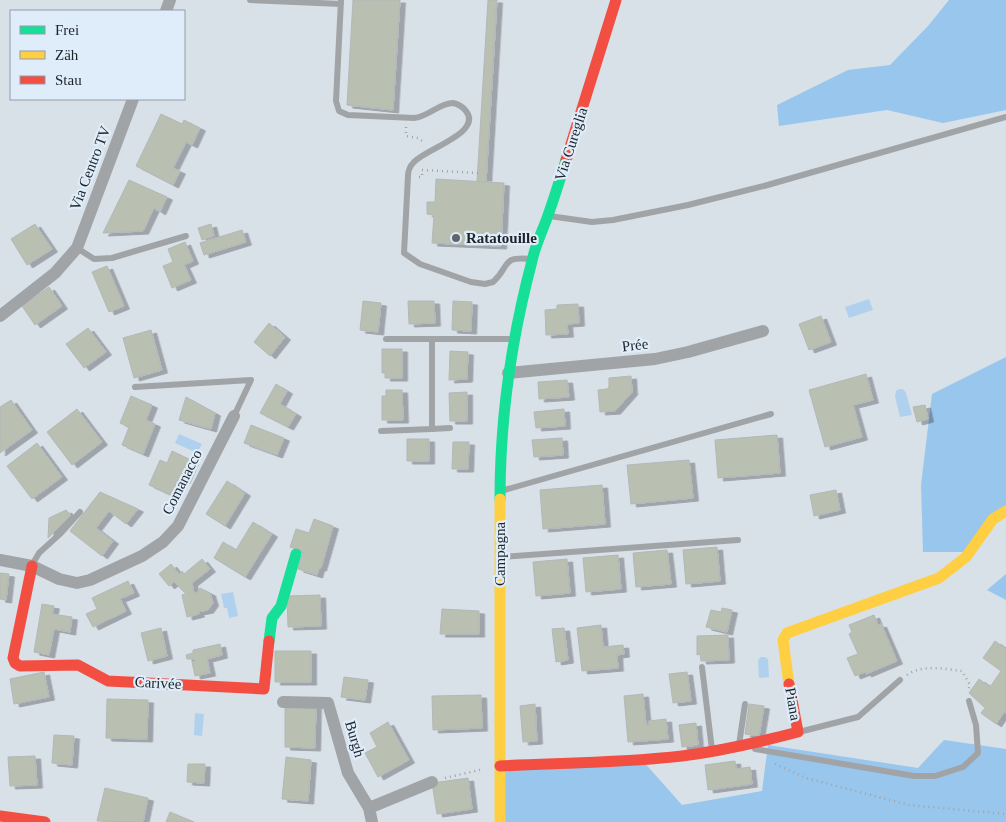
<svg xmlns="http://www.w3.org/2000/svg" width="1006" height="822" font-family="'Times New Roman',serif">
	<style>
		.forest { fill: #99c6ec }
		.water { fill: #b0d1ee }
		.building { fill: #b9c0b1; stroke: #b3b7b8; filter: url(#shadow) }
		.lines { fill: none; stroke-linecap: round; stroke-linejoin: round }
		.path { stroke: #a0a4a7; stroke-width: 2.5; stroke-dasharray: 1 4; stroke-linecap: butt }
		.lane { stroke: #a1a4a7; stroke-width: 6 }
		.street { stroke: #a1a4a7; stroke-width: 12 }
		.fast { stroke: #16e098; stroke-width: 11 }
		.slow { stroke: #ffcf43; stroke-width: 11 }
		.jam { stroke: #f24e42; stroke-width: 11 }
		.poi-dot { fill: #5f656b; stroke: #dfedfb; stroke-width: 2 }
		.labels { text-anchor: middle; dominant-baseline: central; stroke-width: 4.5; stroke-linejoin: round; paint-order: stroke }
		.street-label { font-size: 15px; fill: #1e2328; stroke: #dfedfb }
		.poi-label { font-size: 15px; font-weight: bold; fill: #1e2328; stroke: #dfedfb; text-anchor: start }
	</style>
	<defs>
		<filter id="shadow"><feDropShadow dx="5.5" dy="3" stdDeviation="0" flood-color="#0004"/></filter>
	</defs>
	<rect width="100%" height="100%" fill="#d8e0e8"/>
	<path class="forest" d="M949,0H1006V110L943,123L887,110L779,126L777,105L848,70L890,65L928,26Z
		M1006,357V511L964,552H923L921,485L932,394Z
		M1006,574V600L987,590Z
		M944,740L1006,749V822H500V766L642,760L682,805L762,791L768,745L918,768Z"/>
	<path class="water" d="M869,299L873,310L849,318L845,307Z
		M899,389H903L906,393L912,415L900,417L895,396L896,391Z
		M179,434L202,444L197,453L175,443Z
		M233,592L238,616L229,618L227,608H224L221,594Z
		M761,657H765L768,659L769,677L759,678L758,660Z
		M195,713L204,714L202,736L194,735Z"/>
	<path class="building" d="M353,0H400L393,110L347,105Z
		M488,0H497L486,182L477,181Z
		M161,114L182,124L184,120L200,128L192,145L186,142L173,168L180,171L173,185L136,166Z
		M436,179L504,183L501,246L432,243L434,215L427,214V202H435Z
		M129,180L167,197L160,212L154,208L143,231L103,233Z
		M35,224L52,249L27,265L11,239Z
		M211,224L214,236L202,240L198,228Z
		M242,230L246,242L204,255L200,243Z
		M185,242L193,261L184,265L191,280L172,288L163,266L173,262L168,249Z
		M107,266L124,306L109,312L92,272Z
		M49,287L62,306L35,325L22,306Z
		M363,301L381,303L378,332L360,330Z
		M408,301H434L435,323L409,324Z
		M453,301L472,302L471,331L452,330Z
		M578,304L579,323L567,324L568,334L546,335L545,310L557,309V305Z
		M821,316L831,342L809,350L799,324Z
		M269,323L285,337L270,356L254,342Z
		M88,328L106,352L84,368L66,344Z
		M151,330L162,370L134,378L123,338Z
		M382,349H402V378H385V373H382Z
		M450,351L468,352L467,379L449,380Z
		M866,374L873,400L853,405L862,437L825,447L809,390Z
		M631,376L632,392L615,411L600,412L598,390L607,389L609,387V378Z
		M567,380L569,397L539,399L538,382Z
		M276,384L287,391L280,404L296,414L288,427L260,413Z
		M386,390H402L403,420H382V396H386Z
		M467,392V421H450L449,393Z
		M131,396L152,405L146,420L155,424L143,454L122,445L129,427L120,423Z
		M186,397L215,413L211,429L179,420Z
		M11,400L32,430L0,453V407Z
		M925,405L928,419L917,422L913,407Z
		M77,409L102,442L72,465L47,432Z
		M564,409L565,426L536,428L534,412Z
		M251,425L284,438L277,455L244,443Z
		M777,435L780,473L718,478L715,440Z
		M562,438L563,455L534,457L532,440Z
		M407,439H429V461H407Z
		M453,442H469L468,469H452Z
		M37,443L62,477L32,499L7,466Z
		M172,451L193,461L184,481L178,479L171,495L149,485L160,460L167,463Z
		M689,460L693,498L631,504L627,465Z
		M227,481L245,493L225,526L206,514Z
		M602,485L605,524L543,529L540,490Z
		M836,490L840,510L814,516L810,495Z
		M100,492L138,509L126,524L109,511L96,528L113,541L102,556L70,531Z
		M66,510L71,515L48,538L49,518Z
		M314,519L333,526L321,568H319L317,575L298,569L303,552L290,547L296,529L309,533Z
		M253,522L272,534L245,577L214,558L223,542L236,550Z
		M717,547L720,581L686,584L683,550Z
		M667,550L671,584L636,587L633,553Z
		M618,555L621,589L586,592L583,558Z
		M202,559L210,569L192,583L194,593H197L200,588L210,593L213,603L208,610L198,612L199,614L187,617L182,595L186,594L174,582L169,586L159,574L171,564L179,574L182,571L184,574Z
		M567,559L570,593L536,596L533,562Z
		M0,573L9,574L6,600L0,599Z
		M128,581L134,593L120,599L126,611L93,627L86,614L97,609L92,598Z
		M320,595L321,626L288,627L287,596Z
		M42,604L54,606L52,614L72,617L70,632L54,629L49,655L34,652Z
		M722,608L732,610L727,632L706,627L711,610L721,612Z
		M442,609L479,611V634H440Z
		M874,615L878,625L881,624L897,661L866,674L865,672L855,676L847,658L858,654L849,634L852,632L849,625Z
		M601,625L603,647L623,645L624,654L617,655L618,668L582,671L577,628Z
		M161,628L167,656L148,661L141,633Z
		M564,628L568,660L556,662L552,629Z
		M728,635L729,660L701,661L700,654L697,655V636Z
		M995,641L1006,649V714L1004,712L996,724L981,713L985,708L969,693L979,679L990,687L1001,671L983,658Z
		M220,644L222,655L207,659L210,673L195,676L192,662L195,661L194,659H187L186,655L193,653V650Z
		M275,651H311V682H275Z
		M44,672L49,697L14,704L10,679Z
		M687,672L691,701L673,703L669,674Z
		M344,677L368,680L365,700L341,697Z
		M643,694L646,725H649V721L666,719L668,739L628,742L624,696Z
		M481,695L482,728L433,730L432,696Z
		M107,699L148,700L147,739L106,738Z
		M285,703H316L315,748L285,747Z
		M535,704L537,741L523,742L520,706Z
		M749,704L764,706L759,736L745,734Z
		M388,722L409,760L378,777L365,753L377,747L370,733Z
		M696,723L698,745L682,747L679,725Z
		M54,735L74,736L72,765L52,763Z
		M35,756L37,785L10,786L8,757Z
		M286,757L311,760L308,801L282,799Z
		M735,761L736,769L750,767L752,784L708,790L705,765Z
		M188,764H205L204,783L187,782Z
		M468,778L472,809L437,814L432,783Z
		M105,788L148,798L143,822L97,821Z
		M170,812L194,822H166Z"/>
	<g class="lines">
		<path class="path" d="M406,127V136L418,138L425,143
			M419,177H422V170L478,173
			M907,675C922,664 944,669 962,671L970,685L968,691
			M775,764L806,778L909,805L1006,814
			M445,778L484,769"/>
		<path class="lane" d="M250,0L341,4
			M341,0L336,101L339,111L348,115L414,118C428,117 439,103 453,103C458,104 463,107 466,111C483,133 425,149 414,162C410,166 408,171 408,176L404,253L420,264L471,282L485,284L493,282C511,266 500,256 531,259
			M549,216L592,222L613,220L688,205L764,186L1006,117
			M77,248L94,259L112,258L186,236
			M386,339H512
			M432,340V429L450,428
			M135,387L251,380L234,416
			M381,431L432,429
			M501,491L771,414
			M501,557L738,540
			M32,565L39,553L61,533L80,512
			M702,667L712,750
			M799,732L858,717L900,680
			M739,745L745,704
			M755,749L914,776H935L963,767L978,753L976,725L969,701"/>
		<path class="street" d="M166,11L170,0
			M0,316L55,273L77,248L133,99
			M508,373L655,359L688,352L763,331
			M0,560L32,566L59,579L77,583L90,580L142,556L163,542L178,526L234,416
			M283,702L328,703L348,773L369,808L372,822
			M369,808L432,782"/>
		<path class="fast" d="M500,499C500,417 511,340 532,261C535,246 542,232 547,218C554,199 560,179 566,160
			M269,641L272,618L281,606L296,554"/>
		<path class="slow" d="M500,499V822
			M789,684L783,640L787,633L939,578L966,557L993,519L1006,511"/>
		<path class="jam" d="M566,160L616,0
			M32,566L13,658L15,663L20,666L78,665L108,681L264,689L269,641
			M500,766C561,763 622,763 682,756C722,751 760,742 798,732L789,684
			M0,816L45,822"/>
	</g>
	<circle class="poi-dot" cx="456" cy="238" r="5"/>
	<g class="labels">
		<g class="street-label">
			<text transform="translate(571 144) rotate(-72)">Via Cureglia</text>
			<text transform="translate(90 168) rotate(-69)">Via Centro TV</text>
			<text transform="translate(635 345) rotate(-7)">Prée</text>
			<text transform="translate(182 482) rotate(-63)">Comanacco</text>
			<text transform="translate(500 554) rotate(-90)">Campagna</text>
			<text transform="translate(158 683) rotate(3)">Carivée</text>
			<text transform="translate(793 704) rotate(80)">Piana</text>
			<text transform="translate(355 739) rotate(74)">Burgh</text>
		</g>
		<g class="poi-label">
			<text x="466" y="238">Ratatouille</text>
		</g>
	</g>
	<rect x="10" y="10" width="175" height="90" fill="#dfedfb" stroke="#929ca7"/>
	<rect x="20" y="26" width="25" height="8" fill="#16e098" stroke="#929ca7"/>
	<text x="55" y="35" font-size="15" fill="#1e2328">Frei</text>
	<rect x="20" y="51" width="25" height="8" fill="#ffcf43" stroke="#929ca7"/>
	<text x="55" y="60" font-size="15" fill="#1e2328">Zäh</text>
	<rect x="20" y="76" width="25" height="8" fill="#f24e42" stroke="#929ca7"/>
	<text x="55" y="85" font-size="15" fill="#1e2328">Stau</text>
</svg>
